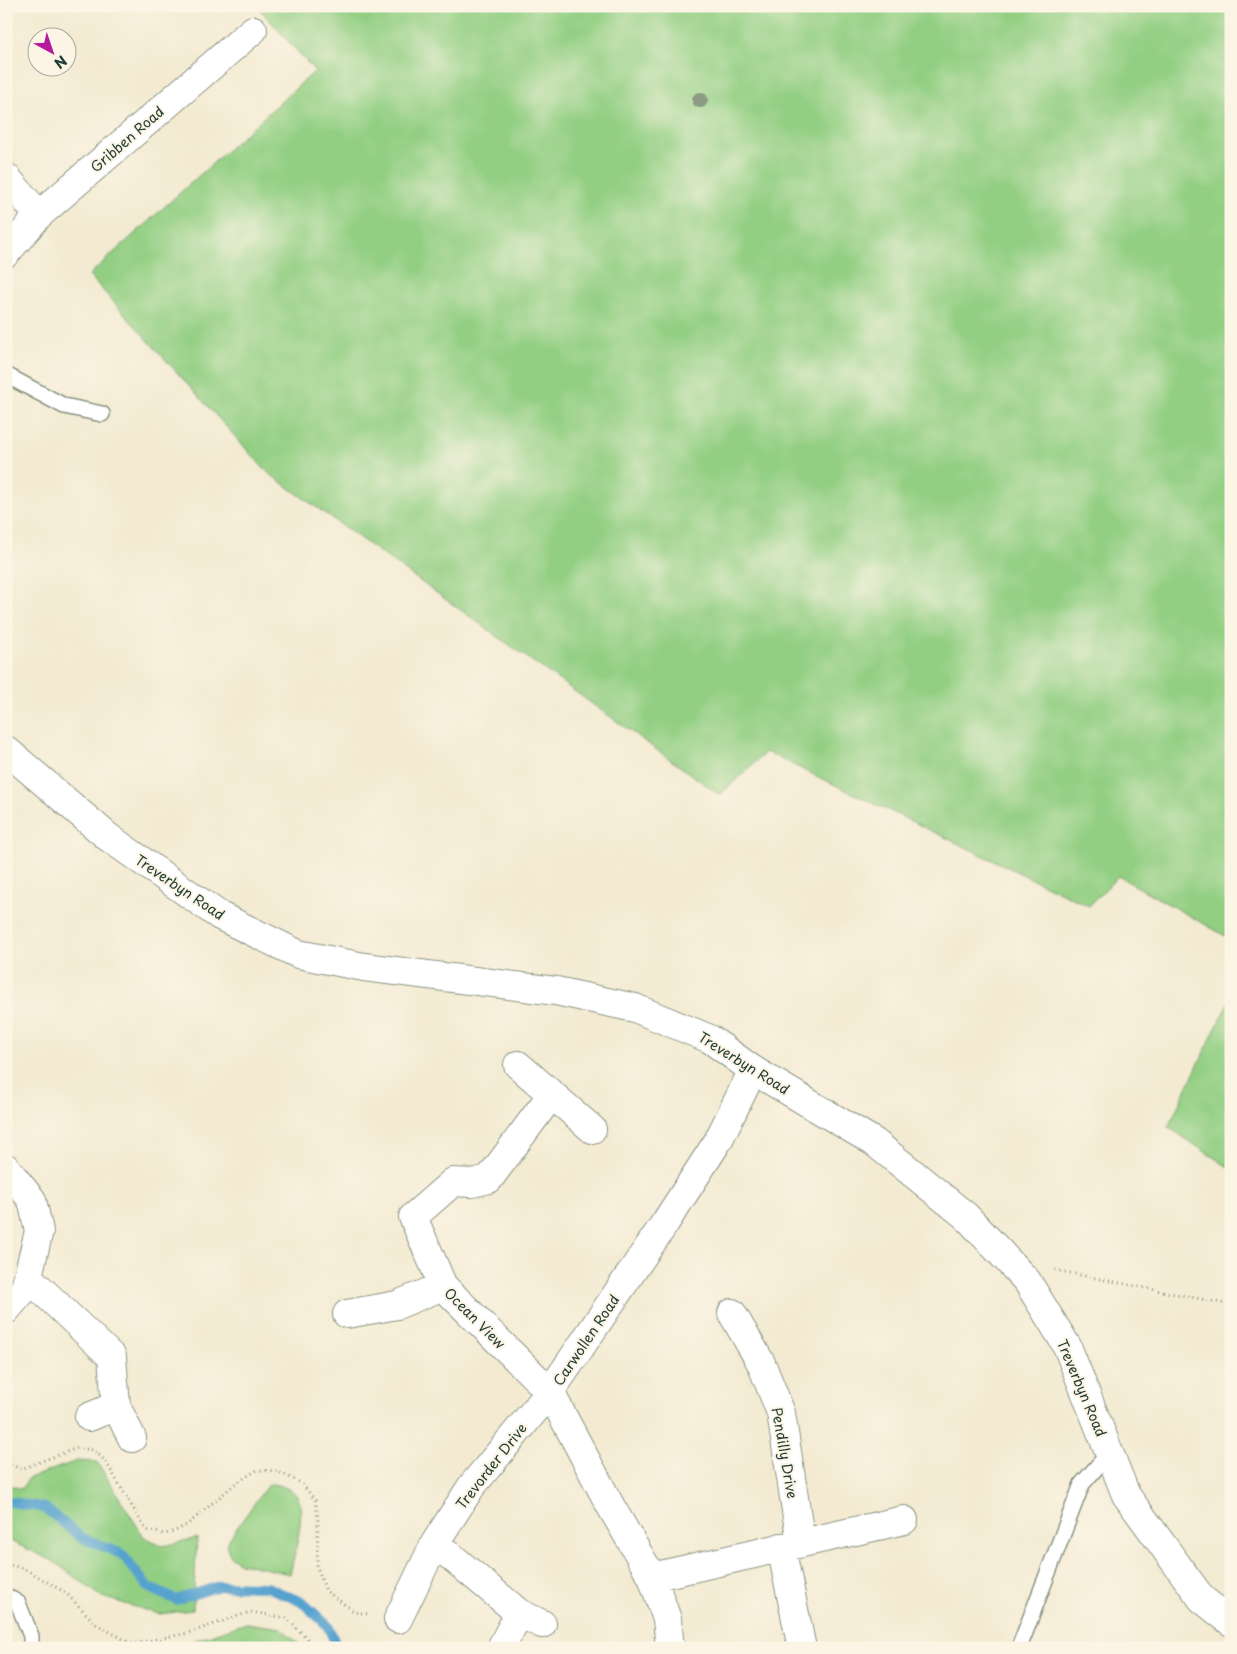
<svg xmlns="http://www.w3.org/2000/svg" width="1237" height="1654" font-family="'Playpen Sans',sans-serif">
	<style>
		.green { fill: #93cf83; stroke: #59865c }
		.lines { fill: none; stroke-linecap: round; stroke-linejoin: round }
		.stream { stroke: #57a2cf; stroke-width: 10 }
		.lane-casing { stroke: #899482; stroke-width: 18 }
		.street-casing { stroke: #899482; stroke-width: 30 }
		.secondary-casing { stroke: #899482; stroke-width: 30 }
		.path { stroke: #899482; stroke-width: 3; stroke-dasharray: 1 4; stroke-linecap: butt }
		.lane { stroke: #fff; stroke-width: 15 }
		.street { stroke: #fff; stroke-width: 28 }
		.secondary { stroke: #fff; stroke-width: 28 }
		.tree { fill: #8b9b83 }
		.labels { text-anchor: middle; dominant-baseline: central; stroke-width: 4; stroke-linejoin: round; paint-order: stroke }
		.street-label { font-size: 14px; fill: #1f3d34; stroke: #fcf5e5 }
	</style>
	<rect width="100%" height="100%" fill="#fcf5e5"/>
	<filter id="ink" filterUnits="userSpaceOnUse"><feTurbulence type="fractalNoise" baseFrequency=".02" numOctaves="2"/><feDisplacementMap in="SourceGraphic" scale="10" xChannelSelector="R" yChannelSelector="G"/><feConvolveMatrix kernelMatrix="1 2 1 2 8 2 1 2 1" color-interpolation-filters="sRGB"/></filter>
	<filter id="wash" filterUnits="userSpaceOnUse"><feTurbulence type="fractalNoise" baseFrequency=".0096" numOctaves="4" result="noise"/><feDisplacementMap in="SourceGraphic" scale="20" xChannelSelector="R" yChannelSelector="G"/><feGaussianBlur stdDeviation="1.12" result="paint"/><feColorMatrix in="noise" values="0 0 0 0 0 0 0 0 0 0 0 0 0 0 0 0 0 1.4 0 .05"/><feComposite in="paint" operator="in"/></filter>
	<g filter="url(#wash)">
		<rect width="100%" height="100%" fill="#f3ead1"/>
		<path class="green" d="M257,6H1231V939L1118,876L1089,906L766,752L720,795L267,472L89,275L315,71Z
			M1231,997V1169L1168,1127Z
			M77,1461L97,1462L144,1537L163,1546L197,1538L193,1610L159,1614L102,1597L53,1561L6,1539V1484L21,1489L29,1478Z
			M272,1484C280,1485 292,1489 297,1496C307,1510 294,1556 290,1574L240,1563L231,1557L227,1547L229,1539L266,1487Z
			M246,1623L281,1628L304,1648H172Z"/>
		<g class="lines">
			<path class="stream" d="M6,1501L45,1508L82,1538L122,1554L148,1587L176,1600L219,1586L267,1587L302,1602L328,1626L337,1648"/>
		</g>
	</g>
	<g filter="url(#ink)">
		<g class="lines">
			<g class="lane-casing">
				<path id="lane" d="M6,375L64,406L102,414
					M6,1596L18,1603L31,1636V1648
					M1019,1648L1082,1484L1109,1453"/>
			</g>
			<g class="street-casing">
				<path id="street" d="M6,177L39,215
					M6,253L39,215L253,30
					M518,1065L592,1129
					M552,1094L489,1179L472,1183L453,1182L413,1217L443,1286L550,1392L610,1505L652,1577L667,1619L670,1648
					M6,1168L32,1200L39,1231L25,1288L6,1310
					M28,1277L112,1357L116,1406
					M732,1313L761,1363L781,1413L801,1543
					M347,1314L397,1305L443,1286
					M89,1417L116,1406L132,1438
					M435,1543L519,1613L542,1624
					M781,1547L802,1648
					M652,1577L904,1520
					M398,1619L435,1543L471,1487L550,1392L665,1223L718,1141L753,1070
					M501,1648L519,1613"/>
			</g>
			<g class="secondary-casing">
				<path id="secondary" d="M6,750L108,837L220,916L298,954L364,967L556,991L635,1008L710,1039L753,1070L874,1142L967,1217L1027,1281L1067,1346L1126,1495L1202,1599L1231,1622"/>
			</g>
			<path class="path" d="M1055,1270L1231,1305
				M6,1463L21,1469L77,1448L94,1450L106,1462L146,1530L165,1534L175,1531L188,1524L235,1484L257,1470L277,1471L301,1483L315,1500L318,1518L317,1567L326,1591L355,1612L368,1614
				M6,1564L25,1569L66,1593L96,1624L132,1644L188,1633L250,1612L287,1618L316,1648"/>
			<use href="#lane" class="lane"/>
			<use href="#street" class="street"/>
			<use href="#secondary" class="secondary"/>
		</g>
		<circle class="tree" cx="700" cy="100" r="8"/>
	</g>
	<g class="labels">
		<g class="street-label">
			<text transform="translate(127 139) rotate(-41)">Gribben Road</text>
			<text transform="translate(180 887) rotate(34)">Treverbyn Road</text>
			<text transform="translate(744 1063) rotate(32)">Treverbyn Road</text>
			<text transform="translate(475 1318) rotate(45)">Ocean View</text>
			<text transform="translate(586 1340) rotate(-56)">Carwollen Road</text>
			<text transform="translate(1082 1388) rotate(67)">Treverbyn Road</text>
			<text transform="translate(785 1453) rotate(80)">Pendilly Drive</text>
			<text transform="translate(491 1466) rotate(-52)">Trevorder Drive</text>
		</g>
	</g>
	<rect width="1237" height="1654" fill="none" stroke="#fcf5e5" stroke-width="25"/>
	<g transform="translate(52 52) rotate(140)"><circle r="24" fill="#fcf5e5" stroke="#a4ab9e"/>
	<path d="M0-4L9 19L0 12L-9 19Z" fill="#b5179e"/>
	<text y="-8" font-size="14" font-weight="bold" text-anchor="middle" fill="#1f3d34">N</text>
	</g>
</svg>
